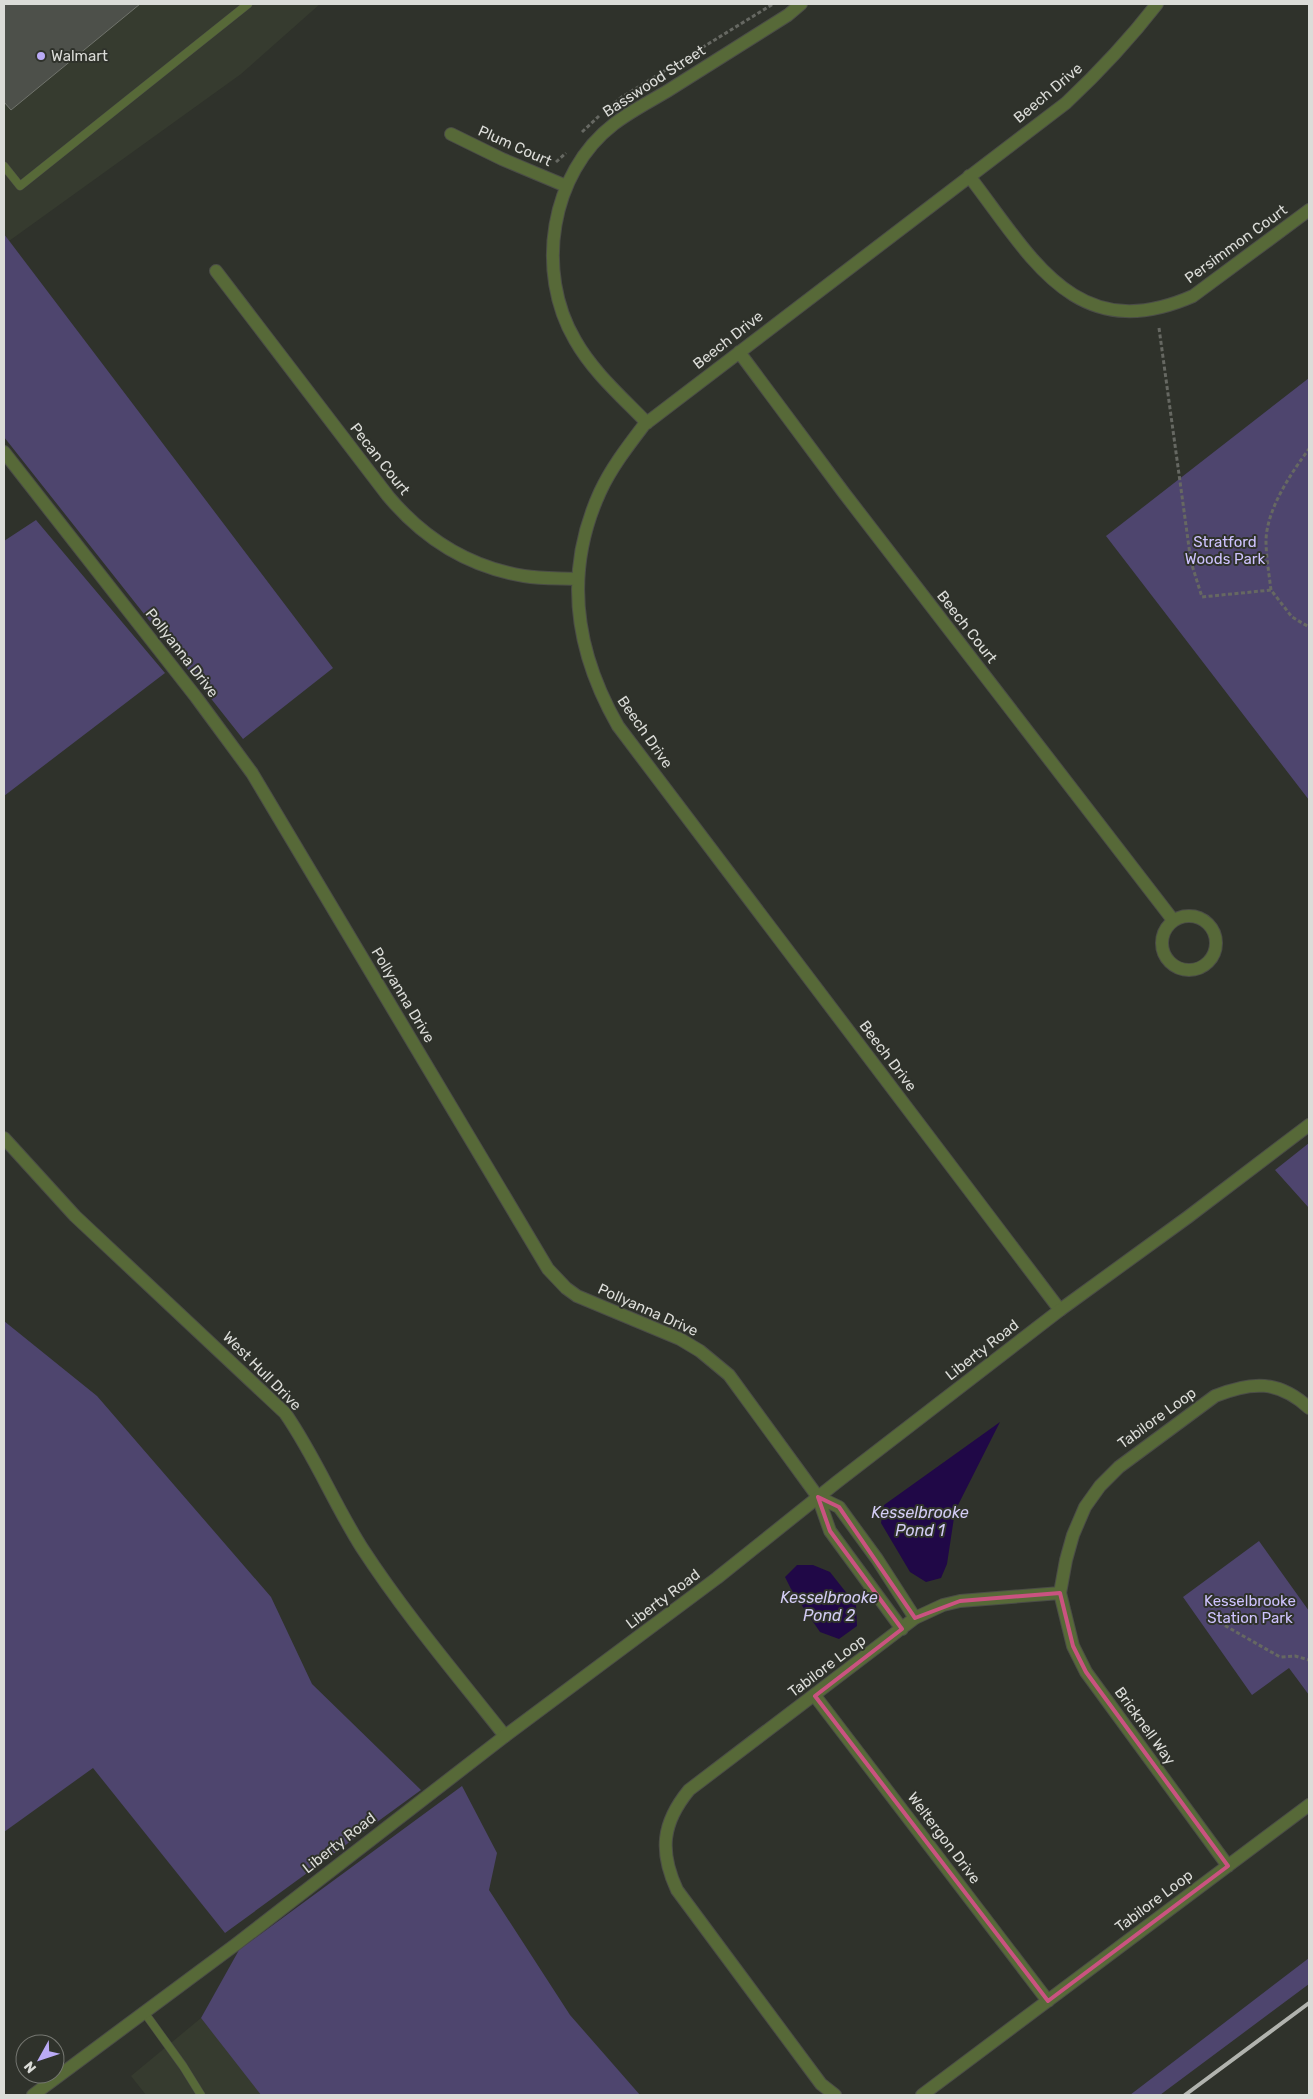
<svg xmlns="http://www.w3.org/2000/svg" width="1313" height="2099" font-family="Rubik,sans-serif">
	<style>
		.built { fill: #363b2f }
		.green { fill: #4e456e }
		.water { fill: #200847 }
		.building { fill: #4d504a; stroke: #70736c }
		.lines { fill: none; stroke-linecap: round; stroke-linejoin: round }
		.service-casing { stroke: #4b4d47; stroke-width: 9 }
		.minor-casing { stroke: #4b4d47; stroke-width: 14 }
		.tertiary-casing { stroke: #4b4d47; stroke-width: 14 }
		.path { stroke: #666862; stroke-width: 3; stroke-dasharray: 4 2.5; stroke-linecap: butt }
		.service { stroke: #576938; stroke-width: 8 }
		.minor { stroke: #576938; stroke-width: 12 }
		.tertiary { stroke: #576938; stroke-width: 12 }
		.rail { stroke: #b1b3ae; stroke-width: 4 }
		.marked { fill: none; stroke: #ca5380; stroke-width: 4; stroke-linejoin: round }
		.poi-dot { fill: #baaaf6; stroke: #2f322b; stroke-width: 2 }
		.labels { text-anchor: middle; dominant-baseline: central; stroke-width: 4; stroke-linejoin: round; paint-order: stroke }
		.poi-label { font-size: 15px; fill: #dbdcd8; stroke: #2f322b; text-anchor: start }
		.street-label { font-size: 15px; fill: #dbdcd8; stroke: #2f322b }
		.park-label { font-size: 15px; fill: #cec3fe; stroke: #2f322b }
		.water-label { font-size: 16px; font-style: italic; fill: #d3ccf4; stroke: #2f322b }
	</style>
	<rect width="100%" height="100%" fill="#2f322b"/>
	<path class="built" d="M4,4H320L241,74L9,241L4,234Z
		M201,2018L246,2073L261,2095H146L131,2076Z"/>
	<path class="green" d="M4,234L333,668L243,739L4,437Z
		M1309,378V800L1106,536Z
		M36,520L165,673L4,796V541Z
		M1309,1143V1208L1275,1170Z
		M4,1321L97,1396L271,1597L312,1684L421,1790L225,1933L93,1768L4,1832Z
		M1259,1541L1309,1611V1695L1289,1668L1252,1695L1183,1597Z
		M462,1786L497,1853L489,1890L570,2015L640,2095H261L201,2018L239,1950Z
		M1309,1958V1984L1160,2095H1130Z"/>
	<path class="water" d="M1000,1422L955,1511L947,1564L941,1578L926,1582L910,1572L881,1523L884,1505Z
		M797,1565H813L830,1572L856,1605L857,1626L839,1639L820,1632L792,1591L785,1577Z"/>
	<path class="building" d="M4,4H140L11,110L4,102Z"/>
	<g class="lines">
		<g class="service-casing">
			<path id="service" d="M4,166L20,186L248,4
				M144,2012L183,2066L201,2095"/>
		</g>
		<g class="minor-casing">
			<path id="minor" d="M451,134L502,159L566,186
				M969,176C1031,256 1075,348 1193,296L1309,210
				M216,271L388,496C424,539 469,567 524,576C542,579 560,578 578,579
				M739,352L844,493L1173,920
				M647,423C622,397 593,372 575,340C535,272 550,173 614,124C631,111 651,101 669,90C708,65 748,40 788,15L801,4
				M4,452L196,697L252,773L548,1269L566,1288L577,1296L680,1339L700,1351L729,1375L818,1497L830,1531L902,1629
				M1162 943a27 27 0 1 1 54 0a27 27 0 1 1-54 0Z
				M4,1138L75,1216L285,1413C315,1456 334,1504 362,1548C405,1614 456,1674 505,1736
				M1060,1310L618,726C575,651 563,573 600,492C611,468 628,446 644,425L1066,103C1099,72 1129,40 1157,4
				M818,1497L839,1507L877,1559L915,1618
				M815,1696L1048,2001
				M1228,1866L1086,1672L1073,1646L1060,1593L1066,1560L1073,1535L1085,1507L1100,1486L1119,1467L1215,1396C1252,1381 1279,1380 1309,1408
				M835,2095L821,2084L677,1890C659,1851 662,1823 689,1790L915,1618L943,1605L960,1601L1060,1593
				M922,2095L1309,1805"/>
		</g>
		<g class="tertiary-casing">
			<path id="tertiary" d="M33,2095L235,1945L505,1736L717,1578L837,1482L1060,1310L1188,1217L1309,1125"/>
		</g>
		<path class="path" d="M604,111L622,97L773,4
			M582,132L599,116
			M556,162L566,153
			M1159,328L1191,562L1202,597L1271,590L1292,617L1309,627
			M1271,590C1269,574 1266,556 1266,540C1267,509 1291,473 1309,449
			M1220,1601L1213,1607L1214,1615L1224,1625L1280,1657L1295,1656L1309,1660"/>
		<use href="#service" class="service"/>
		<use href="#minor" class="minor"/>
		<use href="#tertiary" class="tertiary"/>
		<path class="rail" d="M1185,2095L1309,2003"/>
	</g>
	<path class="marked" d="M818,1497L839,1507L915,1618L960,1601L1060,1593L1073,1646L1086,1672L1228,1866L1048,2001L815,1696L902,1629L830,1531Z"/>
	<circle class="poi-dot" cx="41" cy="56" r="5"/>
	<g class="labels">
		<g class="poi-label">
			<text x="51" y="56">Walmart</text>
		</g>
		<g class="street-label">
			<text transform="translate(654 81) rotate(-33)">Basswood Street</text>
			<text transform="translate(1048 93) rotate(-40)">Beech Drive</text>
			<text transform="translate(515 146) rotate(24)">Plum Court</text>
			<text transform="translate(1236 244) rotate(-36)">Persimmon Court</text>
			<text transform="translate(728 340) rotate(-38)">Beech Drive</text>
			<text transform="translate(380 459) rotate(52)">Pecan Court</text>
			<text transform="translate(967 627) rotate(52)">Beech Court</text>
			<text transform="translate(182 653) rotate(52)">Pollyanna Drive</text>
			<text transform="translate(645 732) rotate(55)">Beech Drive</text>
			<text transform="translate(403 995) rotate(59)">Pollyanna Drive</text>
			<text transform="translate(888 1056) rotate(53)">Beech Drive</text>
			<text transform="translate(648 1310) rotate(24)">Pollyanna Drive</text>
			<text transform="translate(982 1350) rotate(-38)">Liberty Road</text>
			<text transform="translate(262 1371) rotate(45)">West Hull Drive</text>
			<text transform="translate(1157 1418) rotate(-36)">Tabilore Loop</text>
			<text transform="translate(663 1599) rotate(-37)">Liberty Road</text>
			<text transform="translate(827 1666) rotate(-37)">Tabilore Loop</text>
			<text transform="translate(1145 1726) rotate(54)">Bricknell Way</text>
			<text transform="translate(944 1838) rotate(53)">Weltergon Drive</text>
			<text transform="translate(339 1843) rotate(-38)">Liberty Road</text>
			<text transform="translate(1154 1901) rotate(-37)">Tabilore Loop</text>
		</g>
		<g class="park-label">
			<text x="1225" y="542">Stratford<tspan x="1225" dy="17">Woods Park</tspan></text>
			<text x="1250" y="1601">Kesselbrooke<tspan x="1250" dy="17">Station Park</tspan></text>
		</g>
		<g class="water-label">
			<text x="920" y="1512">Kesselbrooke<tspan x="920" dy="18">Pond 1</tspan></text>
			<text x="829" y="1597">Kesselbrooke<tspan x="829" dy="18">Pond 2</tspan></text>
		</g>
	</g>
	<rect width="1313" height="2099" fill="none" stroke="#dbdcd8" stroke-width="10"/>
	<g transform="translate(40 2059) rotate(230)"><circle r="24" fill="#2f322b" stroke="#747670"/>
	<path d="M0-4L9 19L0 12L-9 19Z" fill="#baaaf6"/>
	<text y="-8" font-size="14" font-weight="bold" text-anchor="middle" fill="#dbdcd8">N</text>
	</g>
</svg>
